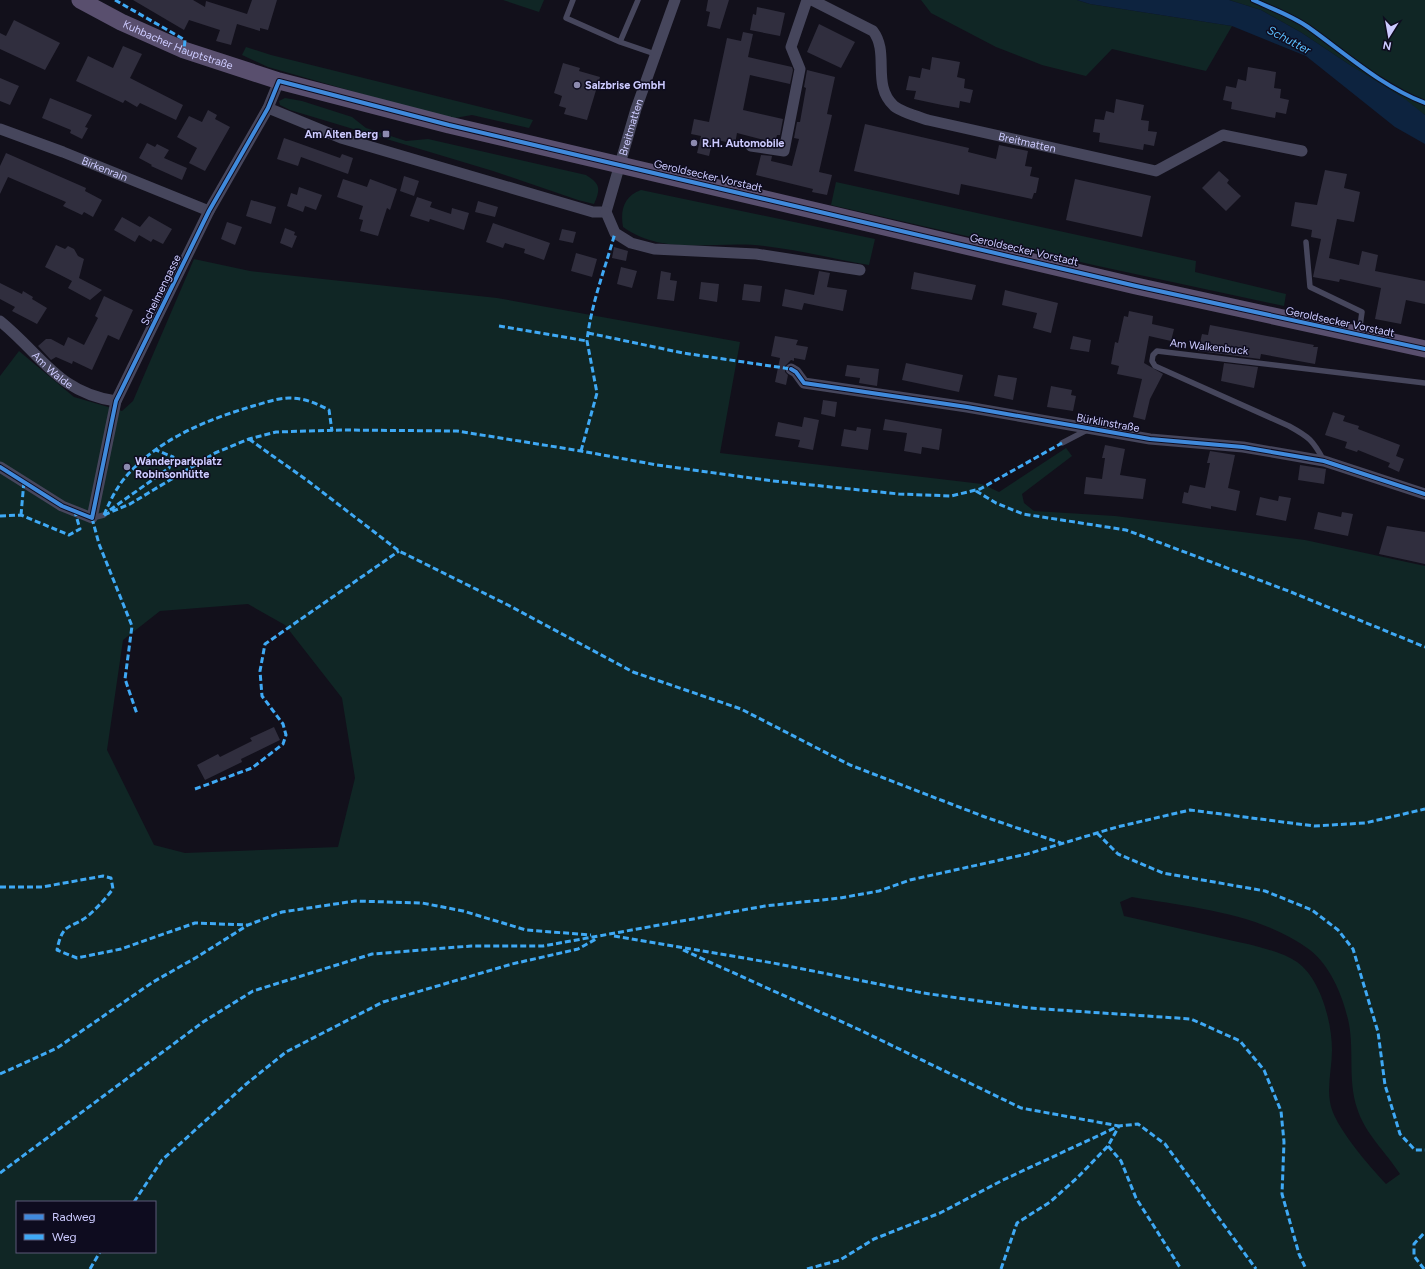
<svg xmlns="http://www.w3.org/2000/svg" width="1425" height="1269" font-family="Figtree,sans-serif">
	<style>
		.green { fill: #102625; fill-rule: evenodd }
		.water { fill: #0d233f }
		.building { fill: #302e3e }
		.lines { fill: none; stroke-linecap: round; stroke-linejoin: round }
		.lane { stroke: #46465c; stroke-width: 5.5 }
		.street { stroke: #46465c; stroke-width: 11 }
		.primary { stroke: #594f6e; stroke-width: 17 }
		.quiet { stroke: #3fa9f5; stroke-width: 3; stroke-dasharray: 6 3; stroke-linecap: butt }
		.cycleway-casing { stroke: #0e0c1f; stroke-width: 6 }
		.cycleway { stroke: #408adc; stroke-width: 4 }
		.poi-dot { fill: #8c8aaf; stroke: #0e0c1f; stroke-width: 1.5 }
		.labels { text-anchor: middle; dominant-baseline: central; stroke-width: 3; stroke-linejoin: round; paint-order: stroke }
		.street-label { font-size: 11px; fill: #cdcbff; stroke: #0e0c1f }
		.poi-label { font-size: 11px; font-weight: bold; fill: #cdcbff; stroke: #0e0c1f; text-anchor: start }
		.water-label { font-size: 12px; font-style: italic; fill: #5abefd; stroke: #0e0c1f }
	</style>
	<rect width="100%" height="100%" fill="#12101b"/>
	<path class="green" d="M503,0H544L539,12Z
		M921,0H1077L1090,4L1232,26L1206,71L1112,49L1086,76L1042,65L996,47L931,13Z
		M1229,0H1425V115L1302,33L1261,10Z
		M246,47L271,55L533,120L529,128L472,115L449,119L268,67L242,55Z
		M285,98L302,101L352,117L366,128L406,141L428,139L586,175C600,184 601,188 594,204L578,200L493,171L290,110L280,105L279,101Z
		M836,182L1196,261L1195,272L1286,294L1284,306L1098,266L831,205Z
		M641,190L875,239L869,265C834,259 799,250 764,246C717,240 665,257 623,227C620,210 624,196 641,190Z
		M194,259L250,271L497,298L740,342L720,453L982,484L999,492L1066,448L1072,456L1022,494L1024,503L1034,511L1115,516L1305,540L1425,566V1269H0V376L19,351L74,397L122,411L133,401ZM248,604L285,625L342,698L355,778L338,847L185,853L154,845L107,750L123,640L160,611ZM1132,897C1190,907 1261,913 1310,950C1331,966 1344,999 1349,1024C1354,1052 1348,1081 1357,1108C1365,1134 1386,1152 1400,1174L1386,1184C1370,1167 1333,1125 1330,1102C1327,1086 1332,1067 1332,1050C1332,1023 1321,979 1297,962C1279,950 1247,944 1225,939C1192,931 1158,924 1124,916L1120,902ZM17,1202H155V1252H17Z"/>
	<path class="water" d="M1077,0H1229L1261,10L1302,33L1350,65L1405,99L1425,115V144L1395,127L1306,56L1232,26L1090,4Z"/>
	<path class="building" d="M133,0H193L205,7L206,1L247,14L252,0H277L268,30L260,28V31L237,24L231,45L216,41L220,30L189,20L184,30Z
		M708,0H729L720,29L707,26L710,12L706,11Z
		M757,7L785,13L780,36L750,30L753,14L756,15Z
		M14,20L60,43L45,70L0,49V33L6,36Z
		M819,24L855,42L841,68L807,52Z
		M743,32L753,34L748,57L792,67L793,70L790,84L750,75L743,110L783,119L780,135H777L775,143L737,133L735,144L713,139L709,156L697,153L701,136L691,134L694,119L709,122L727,38L741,41Z
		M123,46L142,54L130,78L183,105L176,120L140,103L137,107L125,100L123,103L76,81L88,56L113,68Z
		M932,57L960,62L957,77L965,79L964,88L973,90L970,103L960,101L959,108L942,105L914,99L916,91L906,90L909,76L920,78L922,68L930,70Z
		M563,63L580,68L579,71L600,77L587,120L564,114L566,108L559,106L562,96L554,93Z
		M1248,67L1276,72L1274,88L1281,89L1280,98L1289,100L1286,114L1276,112L1275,118L1231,109L1232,102L1223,100L1226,86L1236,88L1238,79L1246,81Z
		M807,70L835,77L827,114L832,115L819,172L832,175L827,195L812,192L813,189L756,175L761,155L772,156L771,161L792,166L799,139L794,138L797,122H800L806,88L804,87Z
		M0,78L19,86L10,105L0,101Z
		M50,98L92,115L85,127L88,128L82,139L70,133L71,130L42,118Z
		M1116,99L1144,105L1141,120L1149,121L1148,131L1157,132L1154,146L1144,144L1143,150L1099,142L1100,133L1093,132L1095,119L1104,120L1106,111L1114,113Z
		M208,110L217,115L215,119L230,127L205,171L189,163L197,148L177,137L189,116L202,122Z
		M865,124L969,148L968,152L996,159L999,145L1028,151L1025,166L1032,167L1030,176L1039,178L1036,193H1034L1032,199L961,184L959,195L854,171Z
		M284,138L340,158L342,154L353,158L348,174L301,157L298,166L277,159Z
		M147,143L155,147L157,144L169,150L164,158L187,168L182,180L151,166L152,165L139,158Z
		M6,153L86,188L85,191L102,200L93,217L84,212L82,215L63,206L66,202L8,177L0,194V166Z
		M1325,170L1347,174L1344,188L1360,192L1354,222L1337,219L1329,258L1359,265L1362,251L1378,255L1375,271L1425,281V304L1406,300L1401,324L1375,319L1381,288L1340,279L1339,282L1313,277L1321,239L1311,237L1312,230L1291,226L1295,202L1317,205Z
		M1219,171L1229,180L1227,183L1241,196L1226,211L1202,188Z
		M404,176L419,181L414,196L400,191Z
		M343,179L367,187L370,179L397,189L390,210L387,208L378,236L360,231L363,220L359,219L363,206L337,197Z
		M1075,179L1151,196L1142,237L1066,220Z
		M299,187L322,195L316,210L305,206L303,212L287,206L291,193L297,195Z
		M417,197L432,202L430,207L451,214L452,208L469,213L464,230L430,219L429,222L410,216Z
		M251,200L276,207L271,224L246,216Z
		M478,201L498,207L495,217L475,212Z
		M149,216L172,229L163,244L153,239L151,242L139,235L135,242L114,230L122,217L140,227Z
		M227,222L242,227L235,245L221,239Z
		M493,223L550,243L544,260L524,253L525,249L505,243L503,248L486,242Z
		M285,228L295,232L294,235L297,236L292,248L280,243Z
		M562,229L576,232L573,243L559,240Z
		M56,245L65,249L68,246L74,249L78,256L84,259L79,278L102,290L90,300L68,288L72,281L45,267Z
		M614,247L628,251L626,261L612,258Z
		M576,253L597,259L592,277L571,271Z
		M621,267L637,271L632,288L617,284Z
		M661,271L671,273L670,280L677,281L674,301L657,299Z
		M819,271L830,273L827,287L847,290L843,311L804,303L802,310L782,306L785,289L814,295Z
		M914,272L976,285L972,300L911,289Z
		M701,282L719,284L717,302L699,299Z
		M0,283L22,294L23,291L33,297L32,299L47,308L37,324L12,311L15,307L0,299Z
		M744,284L762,286L760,302L742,300Z
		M1005,290L1058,303L1051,333L1033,328L1037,313L1002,305Z
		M104,296L133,310L119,340L108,335L92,370L73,361L72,364L56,357L51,360L38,346L46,339H51L64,346L68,337L84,345L98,318L95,316Z
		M1129,311L1153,316L1152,324L1174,329L1171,341L1149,336L1144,363L1163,374L1150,399L1145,420L1133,417L1142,379L1117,374L1119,366L1111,364L1115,342L1118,343L1124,316L1128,317Z
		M1210,325L1314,345L1313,347H1318L1315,364L1261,354L1260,359L1198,351L1202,334L1208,335Z
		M775,336L798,340L796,345L808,347L805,360L794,358V361L791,360L785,366V372L788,375L786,385L775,382L780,358L771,356Z
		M1073,336L1091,340L1089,352L1070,349Z
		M906,363L963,375L959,392L902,380Z
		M1224,363L1258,367L1254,388L1221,381Z
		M847,365L879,369L877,386L859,383L860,378L845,376Z
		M998,375L1017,378L1013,400L994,396Z
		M1051,386L1072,390L1071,395L1076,396L1073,411L1047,407Z
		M823,400L837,402L835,417L821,414Z
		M1333,412L1345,416L1343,421L1359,426L1358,429L1400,445L1396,456L1404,459L1399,472L1388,467L1390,463L1358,450L1357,452L1345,448L1347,442L1325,435Z
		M804,417L819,420L813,450L798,447L800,440L775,436L778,422L802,427Z
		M885,419L942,429L939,450L922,447L921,454L904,451L907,433L883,430Z
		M857,427L871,429L868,450L841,446L844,429L856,431Z
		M1105,445L1125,449L1120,475L1146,479L1143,499L1084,494L1086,477L1102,479L1105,458H1102Z
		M1210,451L1235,455L1228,488L1240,491L1236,511L1211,506V509L1182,503L1184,492L1188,493L1190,485L1205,488L1210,463H1207Z
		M1300,465L1326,469L1324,484L1298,480Z
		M1279,496L1291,498L1286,521L1256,515L1260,497L1278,501Z
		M1318,512L1341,517L1342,512L1353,514L1348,536L1314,529Z
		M1387,526L1425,532V564L1379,554Z
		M274,727L280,740L241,759L242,762L205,780L197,765L218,754L220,757L252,741L250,738Z"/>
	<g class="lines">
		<path class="lane" d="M573,0L566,18L620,42
			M638,0L620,42L655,54
			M1306,242L1310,287L1362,312L1359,333
			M1062,443L1089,429
			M1324,461C1313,440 1309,437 1289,426L1155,366L1152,361L1153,355L1157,351L1425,383
			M92,518L104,515"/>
		<g class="street">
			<path id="s1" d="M812,0L873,31C890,53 871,85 894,106C901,112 919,117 928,120L1156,171L1223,135L1302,151"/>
			<path id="s2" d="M268,108L341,138L593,212H606L636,109L675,0"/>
			<path id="s3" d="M0,129L63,152L209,211"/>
			<path d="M751,146L784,151L800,69L791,47L807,0"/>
			<path d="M606,212L615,233L631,243L654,249L756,254L860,270"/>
			<path id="s4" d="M0,321C41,354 58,393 116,401"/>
			<path d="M791,369L796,372L804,383L967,407L1150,439L1243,447L1324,461L1425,494"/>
			<path d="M0,467L62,506L92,518L116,401L209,211L268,108L279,81"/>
		</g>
		<path class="primary" id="s5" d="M80,0L121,22L184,50L279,81L449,125L1136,286L1425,349"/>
		<path class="quiet" d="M115,0L185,40L184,50
			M499,326L587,341
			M588,333L683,353L791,369
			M249,439L308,481L399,551L508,605L633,672L741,709L850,765L985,817L1061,843
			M581,451L597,393L587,341C591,304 605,269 615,233
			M976,491L996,503L1023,514L1126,530L1291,592L1425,647
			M110,510L169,468L173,457L156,450
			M21,515L24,481
			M104,515L130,504L215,453L249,439L276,432L343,430L457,431L581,451L657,465L773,481L899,494L951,496L980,489L1062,443
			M104,515C112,496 120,481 135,467C168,435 210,419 253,406C264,403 278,398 289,398C304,398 316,403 329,410L332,431
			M0,516L21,515L69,535L80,529L75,512
			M92,518L99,544L132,626L125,679L137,714
			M195,789L252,768L283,744L286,735L283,724L262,696L260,671L265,644L399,551
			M1097,833L1118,854L1163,873L1265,891L1312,910L1338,930L1353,949L1378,1032L1385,1085L1400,1134L1415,1150H1425
			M0,887H42L103,876L111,878L113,889C106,898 98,907 89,915C71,930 63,920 57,950L77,958L121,949L195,923L248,925
			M614,936L773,963L923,993L1029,1008L1191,1019L1240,1041L1264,1070L1281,1111L1284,1142L1282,1194L1299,1254L1306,1269
			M683,950L860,1030L1021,1108L1119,1126
			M0,1074L57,1048L153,982L197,957L248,925L282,912L355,901L422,903L463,911L526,930L591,935
			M1108,1146L1121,1161L1136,1198L1181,1269
			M0,1173L203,1022L253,991L372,954L471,946H543L765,906L840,898L879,891L910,880L1027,854L1117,827L1190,810L1314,826L1365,823L1425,809
			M134,1202L162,1160L245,1085L286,1052L383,1002L512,964L578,949L596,939
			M90,1269L100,1252
			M807,1269L840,1260L874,1239L940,1213L1003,1180L1119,1126L1138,1124L1165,1144L1256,1269
			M1001,1269L1017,1223L1050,1202L1078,1177L1108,1146L1119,1126
			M1424,1269L1414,1256V1244L1425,1232"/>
		<g class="cycleway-casing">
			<path id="cycleway" d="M1253,0C1270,8 1291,15 1308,27C1346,54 1381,86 1425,103
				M791,369L796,372L804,383L967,407L1150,439L1243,447L1324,461L1425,494
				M0,467L62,506L92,518L116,401L209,211L268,108L279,81L449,125L1136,286L1425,349"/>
		</g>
		<use href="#cycleway" class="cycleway"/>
	</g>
	<g class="poi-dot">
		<circle cx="577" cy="85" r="4"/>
		<rect x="382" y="130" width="8" height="8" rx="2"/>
		<circle cx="694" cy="143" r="4"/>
		<circle cx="127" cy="467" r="4"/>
	</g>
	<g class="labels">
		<g class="street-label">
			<text stroke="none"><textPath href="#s5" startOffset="108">Kuhbacher Hauptstraße</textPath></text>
			<text stroke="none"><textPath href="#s2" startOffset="443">Breitmatten</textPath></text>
			<text stroke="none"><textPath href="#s1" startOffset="287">Breitmatten</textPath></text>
			<text stroke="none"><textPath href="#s3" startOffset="112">Birkenrain</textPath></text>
			<text transform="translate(708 176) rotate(13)">Geroldsecker Vorstadt</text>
			<text transform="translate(1024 250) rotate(13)">Geroldsecker Vorstadt</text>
			<text transform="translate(161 290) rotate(-64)">Schelmengasse</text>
			<text transform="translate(1340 322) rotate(12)">Geroldsecker Vorstadt</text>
			<text transform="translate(1209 347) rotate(6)">Am Walkenbuck</text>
			<text stroke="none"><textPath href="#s4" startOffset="72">Am Walde</textPath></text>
			<text transform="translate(1108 423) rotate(10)">Bürklinstraße</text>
		</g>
		<g class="poi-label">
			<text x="585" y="85">Salzbrise GmbH</text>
			<text x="378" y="134" text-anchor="end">Am Alten Berg</text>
			<text x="702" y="143">R.H. Automobile</text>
			<text x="135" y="461">Wanderparkplatz<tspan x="135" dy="13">Robinsonhütte</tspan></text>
		</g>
		<g class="water-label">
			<text transform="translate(1289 40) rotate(28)">Schutter</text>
		</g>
	</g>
	<rect x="16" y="1201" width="140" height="52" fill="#0e0c1f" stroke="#5a5879"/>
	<rect x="24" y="1214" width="20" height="6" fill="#408adc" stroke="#5a5879"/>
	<text x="52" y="1221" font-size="12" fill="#cdcbff">Radweg</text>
	<rect x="24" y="1234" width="20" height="6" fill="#3fa9f5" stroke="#5a5879"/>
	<text x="52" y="1241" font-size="12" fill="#cdcbff">Weg</text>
	<g transform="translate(1389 36) rotate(191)" stroke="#0e0c1f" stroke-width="3" paint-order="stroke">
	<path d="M0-3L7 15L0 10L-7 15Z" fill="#cdcbff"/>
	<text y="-6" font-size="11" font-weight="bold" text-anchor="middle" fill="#cdcbff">N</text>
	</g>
</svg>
